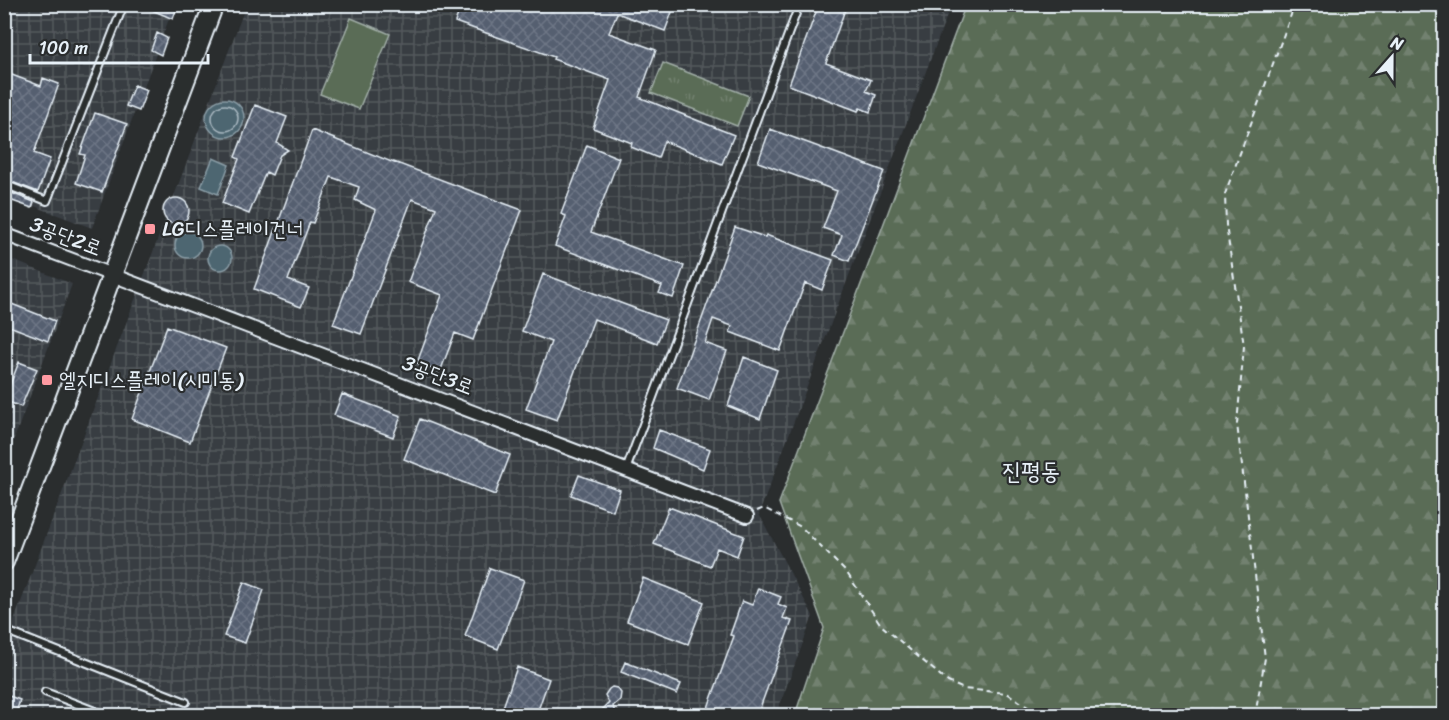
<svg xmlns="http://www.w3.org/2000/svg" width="1449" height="720" font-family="Sriracha,'Poor Story',sans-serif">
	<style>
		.industrial { fill: url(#industrial-grid) }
		.grass { fill: url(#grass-tufts); stroke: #a1aea7; stroke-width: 1.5 }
		.forest { fill: url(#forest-firs); stroke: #a1aea7; stroke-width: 1.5 }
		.pitch { fill: #5a6c56; stroke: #a1aea7; stroke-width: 1.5 }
		.water { fill: #4d6671; stroke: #8b9ea7; stroke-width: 1.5 }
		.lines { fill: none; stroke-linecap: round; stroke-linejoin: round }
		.shore { stroke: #aab9c2; stroke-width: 1.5 }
		.building { fill: url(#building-cross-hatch); stroke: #e8f1f8; stroke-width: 1.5 }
		.service-casing { stroke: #e8f1f8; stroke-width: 10 }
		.minor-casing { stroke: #e8f1f8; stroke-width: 16 }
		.primary-casing { stroke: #e8f1f8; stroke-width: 22 }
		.path { stroke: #e8f1f8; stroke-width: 2; stroke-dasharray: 6 4.5; stroke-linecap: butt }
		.service { stroke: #2a2d2e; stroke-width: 6 }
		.minor { stroke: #2a2d2e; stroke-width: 12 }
		.primary { stroke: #2a2d2e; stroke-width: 18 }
		.poi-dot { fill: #ff9aa2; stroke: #2a2d2e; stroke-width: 2 }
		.labels { text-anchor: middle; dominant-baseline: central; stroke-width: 4.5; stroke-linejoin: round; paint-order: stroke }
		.poi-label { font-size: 21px; fill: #e8f1f8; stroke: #2a2d2e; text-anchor: start }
		.street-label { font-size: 21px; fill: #e8f1f8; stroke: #2a2d2e }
		.quarter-label { font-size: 24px; fill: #e8f1f8; stroke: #2a2d2e }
	</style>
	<defs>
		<pattern id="industrial-grid" width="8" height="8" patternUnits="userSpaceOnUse" patternTransform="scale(1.5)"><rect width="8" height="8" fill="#373c42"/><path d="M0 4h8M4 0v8" fill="none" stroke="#54595e"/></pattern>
		<pattern id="grass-tufts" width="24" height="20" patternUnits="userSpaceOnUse" patternTransform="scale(1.5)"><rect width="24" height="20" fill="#5a6c56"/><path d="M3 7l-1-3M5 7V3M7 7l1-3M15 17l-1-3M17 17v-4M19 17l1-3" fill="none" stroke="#72816f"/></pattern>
		<pattern id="forest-firs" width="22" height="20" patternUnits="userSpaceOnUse" patternTransform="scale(1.5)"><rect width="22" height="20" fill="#5a6c56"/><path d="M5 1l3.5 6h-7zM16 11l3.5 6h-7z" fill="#72816f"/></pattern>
		<pattern id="building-cross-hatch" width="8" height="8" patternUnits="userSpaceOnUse" patternTransform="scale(1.5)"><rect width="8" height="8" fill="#555f70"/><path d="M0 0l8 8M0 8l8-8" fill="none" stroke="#6d7685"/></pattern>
	</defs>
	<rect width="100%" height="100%" fill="#2a2d2e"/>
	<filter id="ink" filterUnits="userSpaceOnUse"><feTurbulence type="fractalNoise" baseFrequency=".0167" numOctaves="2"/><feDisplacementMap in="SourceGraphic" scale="12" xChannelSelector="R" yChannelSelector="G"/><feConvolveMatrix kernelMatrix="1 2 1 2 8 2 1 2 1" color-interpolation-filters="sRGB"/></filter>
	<g filter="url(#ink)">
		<path class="industrial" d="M4,5H174L92,228L5,195Z
			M246,5H951L759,514L813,616L776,715H5L4,647Z
			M5,257L72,284L5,463Z"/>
		<path class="grass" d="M663,63L749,96L737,126L651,93Z"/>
		<path class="forest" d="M966,4L1444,5V715H795L824,628L779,503Z"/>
		<path class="pitch" d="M351,18L390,34L359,109L320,94Z"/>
		<path class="water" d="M206 118a19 19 0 1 1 38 0a19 19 0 1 1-38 0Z
			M213,158L229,165L218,194L201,187Z
			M175 245a13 13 0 1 1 26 0a13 13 0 1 1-26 0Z
			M208 258a12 12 0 1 1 24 0a12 12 0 1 1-24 0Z"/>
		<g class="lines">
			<path class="shore" d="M212 118a13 13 0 1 1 26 0a13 13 0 1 1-26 0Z"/>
		</g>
		<path class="building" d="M138,4H178L173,19Z
			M462,4H675L665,31L617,13L609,33L656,50L639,97L734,135L722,164L664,141L658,158L631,147L632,143L593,128L610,80L553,59L554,57L455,22Z
			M819,4H847L826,63L871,80L866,91L876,95L870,112L860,108L858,111L789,85Z
			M157,33L167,38L161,55L151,50Z
			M4,72L41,86L43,78L59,84L34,153L50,159L38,192L4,179Z
			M134,85L147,90L139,111L126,106Z
			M255,105L287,117L277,143L288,150L280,155L272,175L266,172L249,214L222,203L239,159L235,157Z
			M95,113L127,124L102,192L76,183L85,155L80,154Z
			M770,129L884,171L849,261L834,255L842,235L823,228L837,191L758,162Z
			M312,130L394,163V162L522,210L473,340L455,333L440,372L417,363L442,295L408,282L436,208L412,199L361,334L333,324L376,210L355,200L359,187L331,177L313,223L310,222L288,280L309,288L301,307L254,289Z
			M587,145L619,158L591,232L684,266L673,298L659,293L662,286L555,246L566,216L561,214Z
			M4,190L34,202L32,208L4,198Z
			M163 211a13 13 0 1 1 26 0a13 13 0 1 1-26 0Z
			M735,227L765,237L766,235L833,260L822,290L805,283L780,351L730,332L732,326L713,319L705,343L727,351L709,400L677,388Z
			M543,274L666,320L657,343L594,319L557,420L526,409L551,342L522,331Z
			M4,301L55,321L48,341L4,324Z
			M167,326L226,348L190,442L132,419Z
			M744,357L777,370L760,419L728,406Z
			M19,362L37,369L21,407L4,400Z
			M342,394L401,416L393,437L334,415Z
			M420,419L510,455L495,495L404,459Z
			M659,430L710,449L703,469L653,448Z
			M579,475L620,490L613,511L571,495Z
			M669,507L744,536L737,556L717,548L710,566L654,544Z
			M490,568L524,580L498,649L465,636Z
			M643,578L704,602L688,644L627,621Z
			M244,582L264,590L245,643L224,636Z
			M758,588L781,597L778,604L787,608L783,618L792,621L757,716H705L734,636L730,635L742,601L752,605Z
			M625,662L681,684L677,694L621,672Z
			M517,667L549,679L536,716H500Z
			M612,687L617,688L621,693L620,700L613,706L616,716H596L609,703L605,695L609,689Z
			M4,694L20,700L15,716L4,714Z"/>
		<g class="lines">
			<g class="service-casing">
				<path id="service" d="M4,184L47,201L124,4
					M626,470L798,8L797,4
					M4,630L186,702
					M45,692L108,716"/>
			</g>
			<g class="minor-casing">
				<path id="minor" d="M4,234L747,516"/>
			</g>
			<g class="primary-casing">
				<path id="primary" d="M4,562L214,4"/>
			</g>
			<path class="path" d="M757,511L764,508L801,527L847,573L881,625L948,682L964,689L1007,693L1041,716
				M1255,716L1265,658L1237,424L1244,346L1226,225L1225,194L1295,4
				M1405,716L1444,708"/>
			<use href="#service" class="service"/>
			<use href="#minor" class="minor"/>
			<use href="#primary" class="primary"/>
		</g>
	</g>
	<g class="poi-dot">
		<rect x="144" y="223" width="12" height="12" rx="3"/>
		<rect x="41" y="374" width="12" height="12" rx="3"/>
	</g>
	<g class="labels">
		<g class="poi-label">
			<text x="162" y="229">LG디스플레이건너</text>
			<text x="59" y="380">엘지디스플레이(시미동)</text>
		</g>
		<g class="street-label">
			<text transform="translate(66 236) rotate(21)">3공단2로</text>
			<text transform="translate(438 375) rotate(21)">3공단3로</text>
		</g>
		<g class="quarter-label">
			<text x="1031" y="471">진평동</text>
		</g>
	</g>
	<rect width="1449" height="720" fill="none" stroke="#2a2d2e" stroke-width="24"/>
	<rect x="12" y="12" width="1425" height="696" fill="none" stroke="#e8f1f8" stroke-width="2" filter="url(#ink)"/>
	<g transform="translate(1392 57) rotate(21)" stroke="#2a2d2e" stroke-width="4.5" paint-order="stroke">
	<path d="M0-4.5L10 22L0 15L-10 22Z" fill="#e8f1f8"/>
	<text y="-9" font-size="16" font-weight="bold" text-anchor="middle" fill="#e8f1f8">N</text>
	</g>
	<path d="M30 54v9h178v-9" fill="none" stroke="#e8f1f8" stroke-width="3"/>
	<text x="39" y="54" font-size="18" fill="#e8f1f8" stroke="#2a2d2e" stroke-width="4.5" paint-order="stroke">100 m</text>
</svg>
